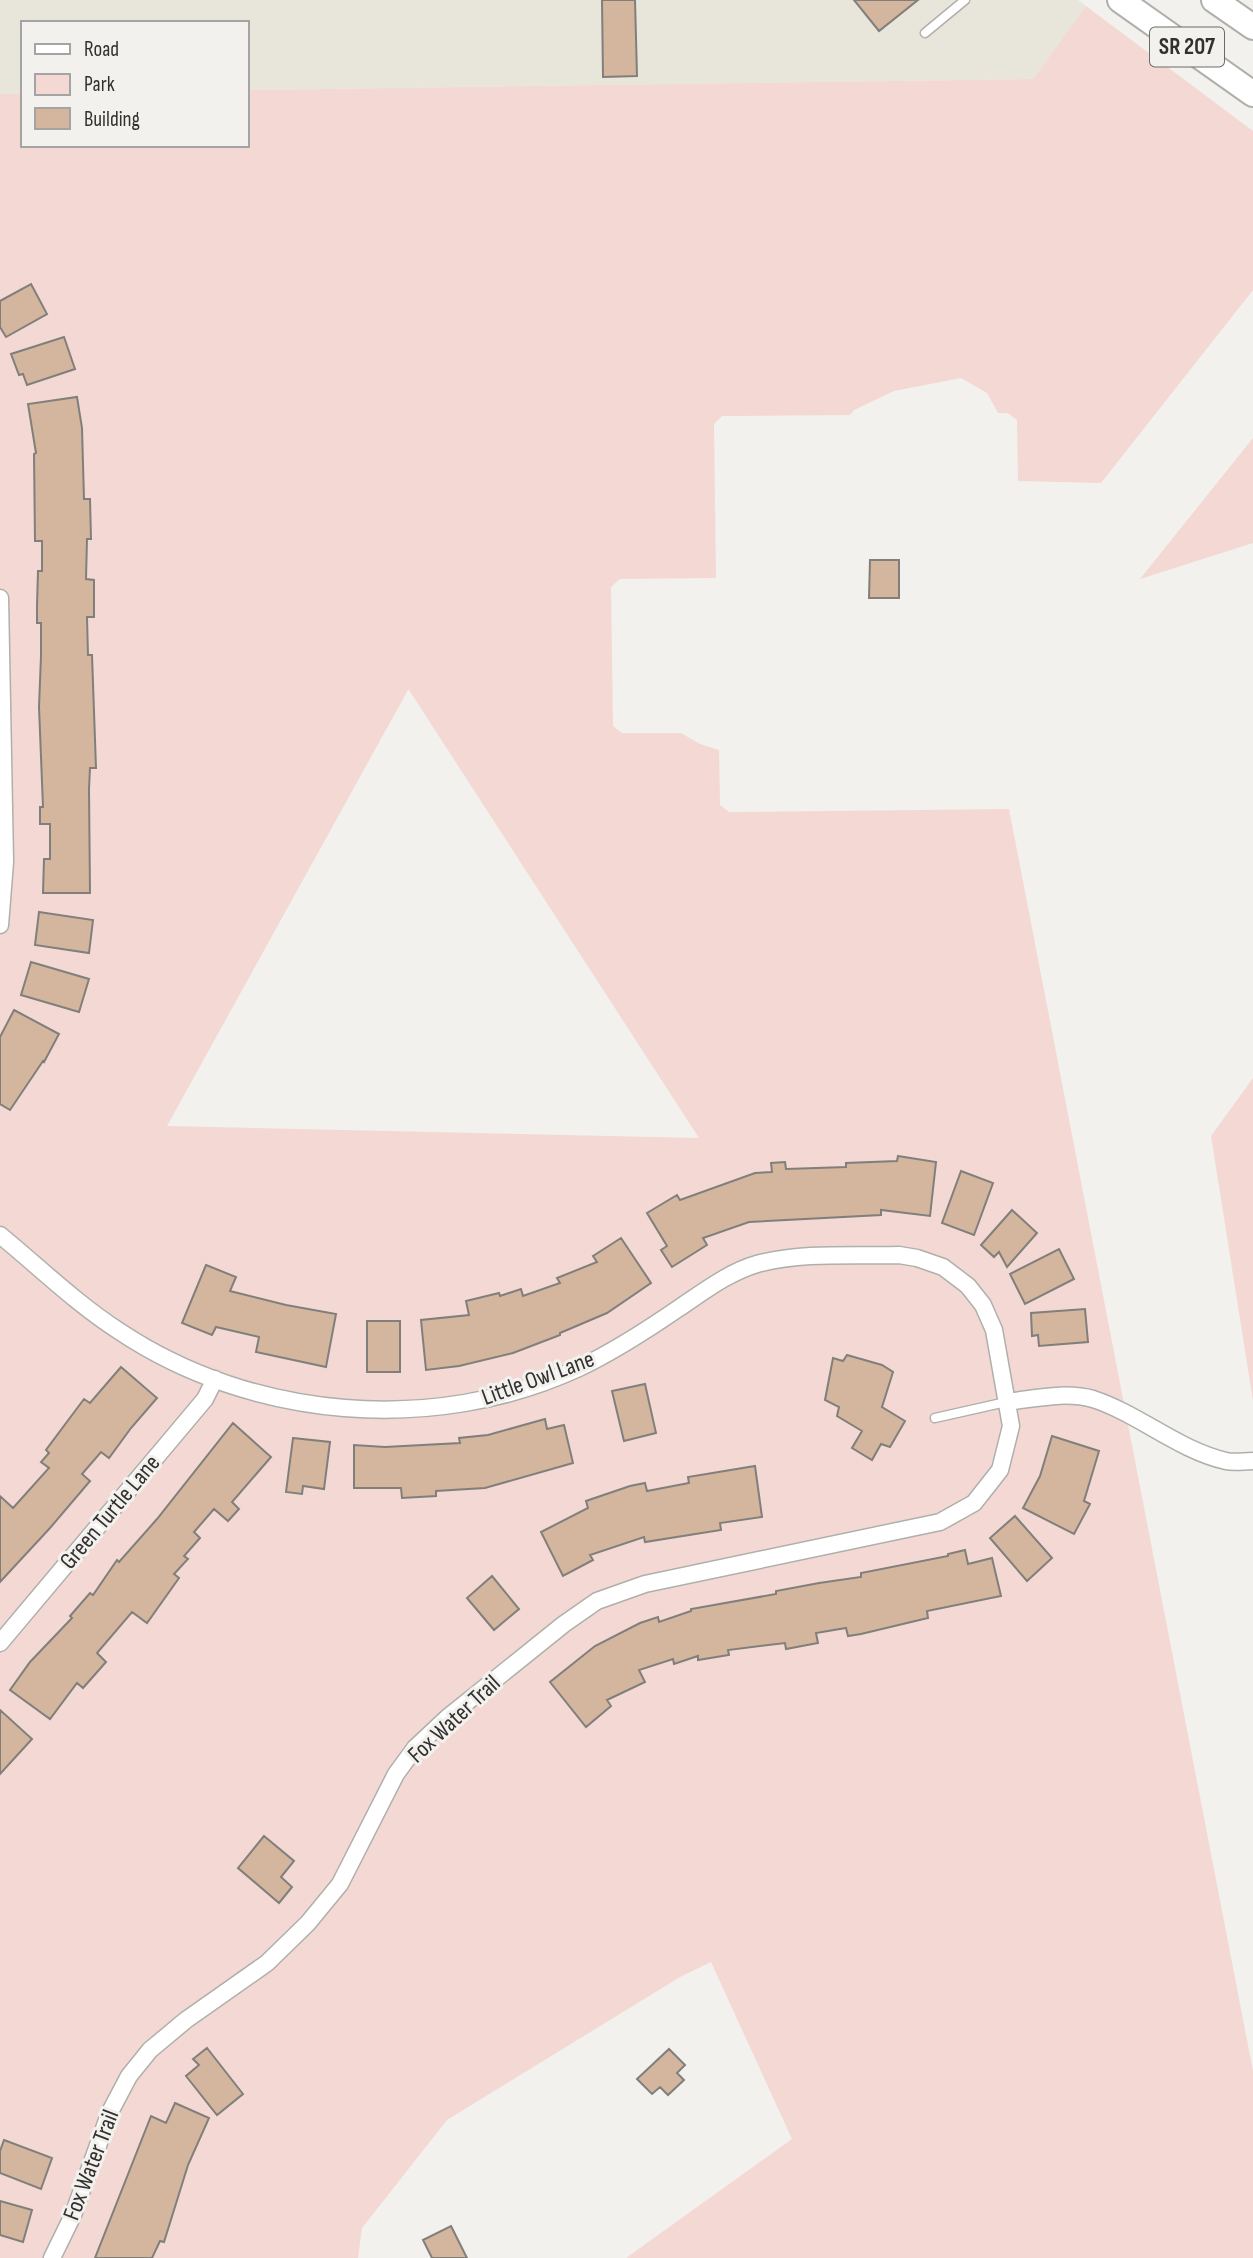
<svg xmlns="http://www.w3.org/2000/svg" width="1253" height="2258" font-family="'Sofia Sans Condensed',sans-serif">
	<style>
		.built { fill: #e8e5db }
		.green { fill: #f4d8d3; fill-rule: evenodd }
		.building { fill: #d3b69d; stroke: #817f7c; stroke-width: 2 }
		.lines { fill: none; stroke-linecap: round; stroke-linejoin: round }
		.service-casing { stroke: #afafab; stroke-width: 11 }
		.minor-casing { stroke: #afafab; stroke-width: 19 }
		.trunk-casing { stroke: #afafab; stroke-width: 28 }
		.service { stroke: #fff; stroke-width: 8 }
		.minor { stroke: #fff; stroke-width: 16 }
		.trunk { stroke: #fff; stroke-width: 24 }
		.labels { text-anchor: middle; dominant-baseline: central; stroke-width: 6; stroke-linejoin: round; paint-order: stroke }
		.shield { fill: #f2f1ee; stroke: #6c6b69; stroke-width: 2 }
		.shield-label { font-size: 23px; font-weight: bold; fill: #323130 }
		.street-label { font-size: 24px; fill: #323130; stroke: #f2f1ee }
	</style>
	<rect width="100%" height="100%" fill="#f2f1ee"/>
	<path class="built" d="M0,0H1078L1086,6L1033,79L247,90V23H23V94H0Z"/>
	<path class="green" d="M1086,6L1253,131V290L1101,483L1018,481L1017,420L1008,413H998L987,393L961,378L894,391L854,410L850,415L722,416L714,424L716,578L620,579L611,587L613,726L622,733H681L700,744L719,750L720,805L729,812L1009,809L1253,2071V2258H626L792,2139L711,1962L680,1977L447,2120L362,2228L358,2258H0V94H23V145H247V90L1033,79ZM408,690H409L699,1138L167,1126Z
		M1253,438V543L1140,579Z
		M1253,1078V1401L1211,1136Z"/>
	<path class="building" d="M602,0H635L637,76L603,77Z
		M854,0H918L879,31Z
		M31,284L47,314L6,337L0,327V301Z
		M64,337L75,369L27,385L23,374L19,375L11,354Z
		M77,397L82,428L84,499H90L91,539H87L86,579L94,580V617H87L88,655H92L96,768H90L89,789L90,893H43L44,859H50V824H40V807H43L39,707L41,656V623H37V606L38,571H42V541H35L34,454L36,453L28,404Z
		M870,560H899V598H869Z
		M39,912L93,920L89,953L35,945Z
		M31,962L89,979L79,1012L21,995Z
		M14,1010L59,1034L44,1062L43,1061L10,1110L0,1104V1037Z
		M898,1156L936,1162L930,1216L881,1210V1215L749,1222L703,1238L707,1245L672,1267L661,1250L667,1246L647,1213L677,1195L680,1200L755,1173L772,1172L771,1163L785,1162L786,1169L846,1167V1163L897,1161Z
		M961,1171L993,1183L974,1235L942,1223Z
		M1012,1210L1037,1233L1007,1267L999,1252L994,1257L981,1245Z
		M621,1238L651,1283L607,1313L560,1333V1335L513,1353L459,1366L426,1370L421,1320L469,1315L466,1301L499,1293L500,1296L521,1289L523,1296L560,1283L557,1278L597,1262L593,1256Z
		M1059,1249L1074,1279L1025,1304L1010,1274Z
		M206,1265L236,1277L230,1291L286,1305L336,1314L326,1367L256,1352L259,1337L216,1327L212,1335L182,1323Z
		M1085,1309L1088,1342L1039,1346L1038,1335L1032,1336L1031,1313Z
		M367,1321H400V1372H367Z
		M847,1355L882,1365L893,1372L882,1407L905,1421L890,1447L881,1444L872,1460L852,1448L862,1431L837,1416L839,1407L825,1400L833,1358L843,1361Z
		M121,1367L157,1398L131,1428L109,1458L101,1452L82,1474L90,1481L50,1528L0,1582V1496L13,1508L49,1468L41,1462L49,1453L46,1450L84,1399L90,1403Z
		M645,1384L656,1433L624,1441L612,1391Z
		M545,1419L547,1429L564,1425L573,1463L485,1488L436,1491V1496L402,1498L401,1488H354V1445L385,1447L460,1443L459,1438L488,1435Z
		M233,1423L271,1457L232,1502L239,1509L228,1521L214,1509L194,1532L200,1538L184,1556L188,1559L174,1574L179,1578L147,1623L132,1612L97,1653L106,1662L83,1688L77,1683L50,1719L10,1690L30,1662L72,1618L70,1616L90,1593L93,1595L117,1560L119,1562L157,1519Z
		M1052,1436L1099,1451L1084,1501L1090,1504L1074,1534L1023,1508L1040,1476Z
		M293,1438L330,1442L324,1489L303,1486L302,1494L286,1492Z
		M755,1466L762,1517L720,1523L721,1530L645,1542L644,1537L590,1555L593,1560L563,1576L541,1532L588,1508L586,1501L630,1486L645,1483L647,1491L689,1483L688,1477Z
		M1015,1516L1052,1558L1027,1581L990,1538Z
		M965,1550L968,1564L992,1558L1001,1596L927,1611L928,1618L861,1634L848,1636L846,1628L816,1633L818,1643L786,1649L785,1643L728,1650L729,1655L698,1660V1656L674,1664L673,1659L639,1670L645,1682L607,1700L611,1706L586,1727L550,1682L595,1646L640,1623L658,1617L659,1622L691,1611V1609L776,1594V1591L819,1583L861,1577V1573L948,1556V1554Z
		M492,1576L519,1609L494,1630L467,1598Z
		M0,1710L32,1739L0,1774Z
		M264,1836L294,1861L281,1877L292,1887L279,1903L238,1868Z
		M207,2048L243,2094L217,2115L186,2076L199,2065L193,2059Z
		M669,2049L685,2065L677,2073L684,2080L668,2095L660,2087L652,2094L637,2079Z
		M175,2103L209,2118L188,2165L164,2242L160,2241L152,2258H95L151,2116L166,2123Z
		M4,2140L52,2158L41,2189L0,2173V2151Z
		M0,2201L32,2210L23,2242L0,2235Z
		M451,2226L467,2258H432L423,2240Z"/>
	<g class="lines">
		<g class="service-casing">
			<path id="service" d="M925,33L965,0
				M935,1418L1006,1402"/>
		</g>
		<g class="minor-casing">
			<path id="minor" d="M0,598L5,862L0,925
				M0,1235C39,1267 77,1304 119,1331C252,1420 434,1435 579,1368C615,1351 647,1330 679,1308C703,1292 729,1272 757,1264C802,1252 853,1256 899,1255L917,1258L943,1267L968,1286L983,1305L994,1330L1011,1426L1000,1470L974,1503L940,1522L645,1584L597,1601L564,1624L447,1718L415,1748L396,1774L340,1884L308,1923L267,1963L186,2020L150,2050L129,2076L110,2112L73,2215L52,2258
				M1006,1402C1034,1399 1065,1391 1093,1399C1139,1414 1178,1450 1226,1461C1234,1463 1244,1461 1253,1461
				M0,1643L205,1399L215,1379"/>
		</g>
		<g class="trunk-casing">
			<path id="trunk" d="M1120,0L1253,94
				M1214,0L1253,27"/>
		</g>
		<use href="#service" class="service"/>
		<use href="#minor" class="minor"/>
		<use href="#trunk" class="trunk"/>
	</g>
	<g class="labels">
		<rect class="shield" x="1150" y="27.5" width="74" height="39" rx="5"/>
		<g class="shield-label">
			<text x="1187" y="47">SR 207</text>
		</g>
		<g class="street-label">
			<text transform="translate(538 1378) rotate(-20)">Little Owl Lane</text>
			<text transform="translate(110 1512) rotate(-50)">Green Turtle Lane</text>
			<text transform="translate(454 1719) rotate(-43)">Fox Water Trail</text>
			<text transform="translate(91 2165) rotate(-69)">Fox Water Trail</text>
		</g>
	</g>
	<rect x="21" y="21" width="228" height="126" fill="#f2f1ee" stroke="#a5a4a2" stroke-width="2"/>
	<rect x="35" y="44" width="35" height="10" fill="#ffffff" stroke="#a5a4a2" stroke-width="2"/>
	<text x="84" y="56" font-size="21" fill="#323130">Road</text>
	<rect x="35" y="74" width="35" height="21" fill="#f4d8d3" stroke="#a5a4a2" stroke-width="2"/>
	<text x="84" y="91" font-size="21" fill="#323130">Park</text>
	<rect x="35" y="108" width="35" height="21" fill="#d3b69d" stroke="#a5a4a2" stroke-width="2"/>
	<text x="84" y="126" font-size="21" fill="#323130">Building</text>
</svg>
